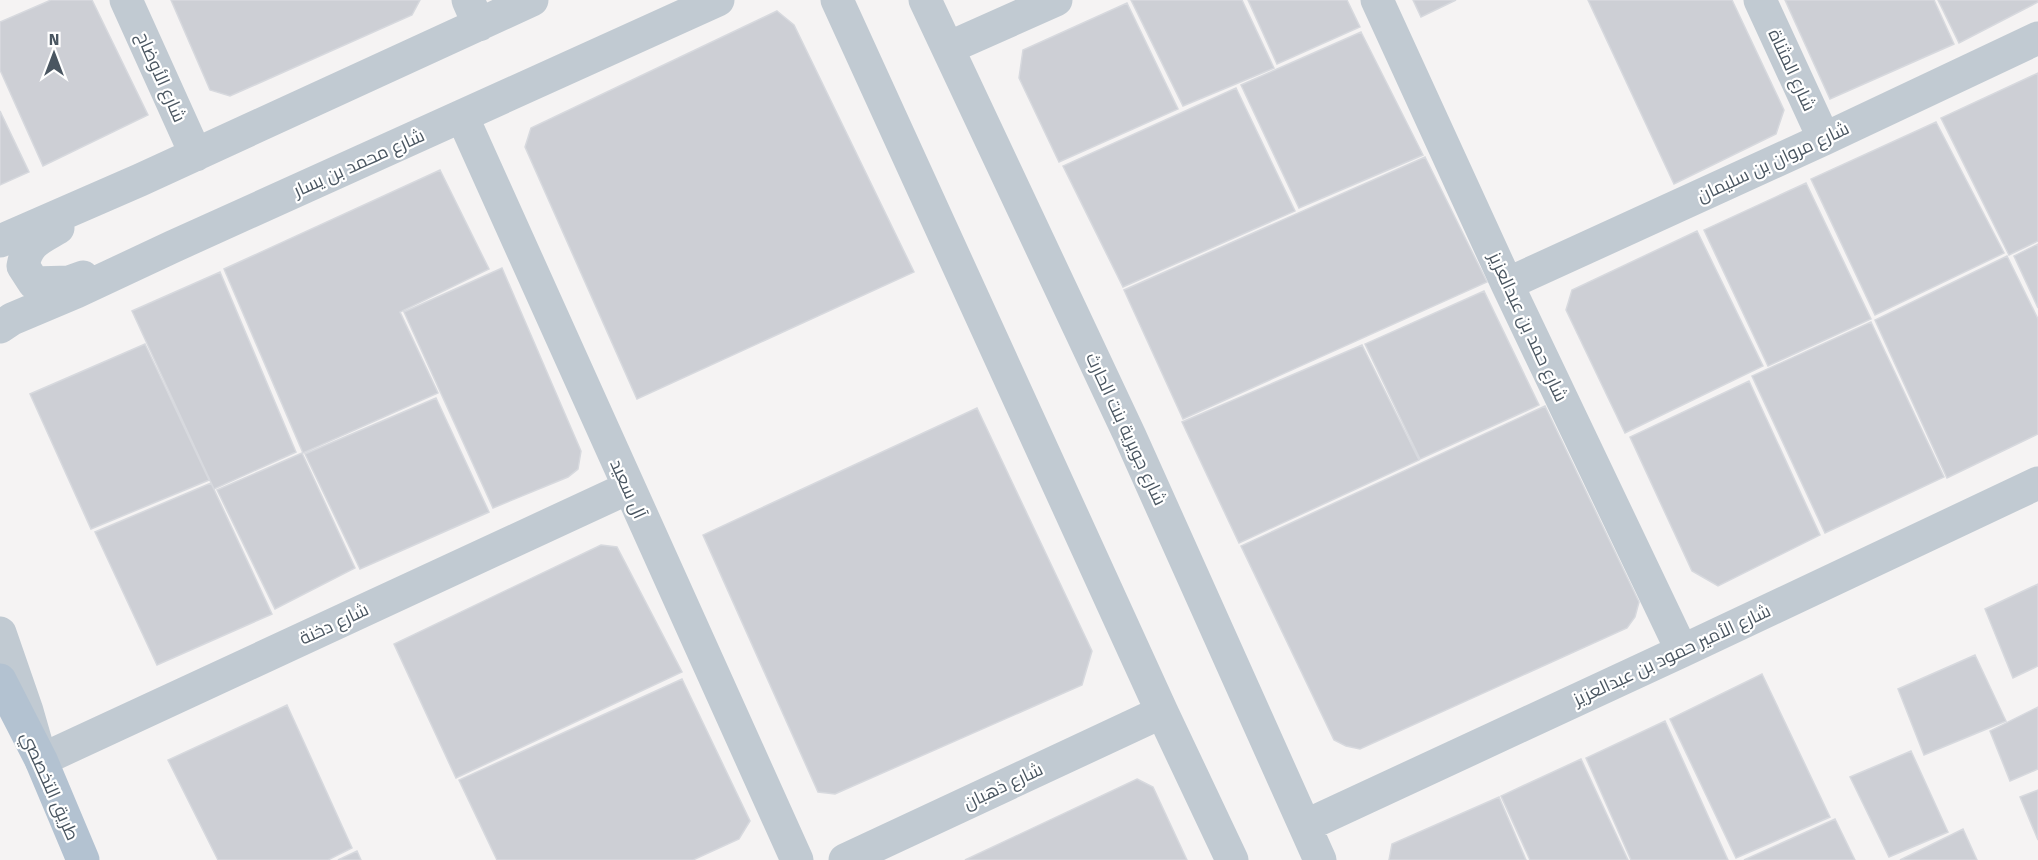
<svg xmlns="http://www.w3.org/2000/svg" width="2038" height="860" font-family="'Fira Sans',Cairo,sans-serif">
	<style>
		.building { fill: #cdcfd5; stroke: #d7d9de; stroke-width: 1.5 }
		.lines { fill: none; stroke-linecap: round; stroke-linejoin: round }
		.minor { stroke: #c1cad2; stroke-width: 33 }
		.major { stroke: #b3c2d1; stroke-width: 33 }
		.labels { text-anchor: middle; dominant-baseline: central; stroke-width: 4.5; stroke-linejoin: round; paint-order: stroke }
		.street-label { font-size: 18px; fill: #4a5661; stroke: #fff }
	</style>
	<rect width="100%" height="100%" fill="#f5f3f3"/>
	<path class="building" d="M51,0H92L148,115L43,166L0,70V22Z
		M171,0H420L412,15L230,96L210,90Z
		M1131,0H1242L1274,68L1183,106Z
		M1248,0H1347L1360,27L1277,64Z
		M1413,0H1456L1421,17Z
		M1588,0H1732L1784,110L1776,134L1674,184Z
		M1785,0H1934L1954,44L1830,99Z
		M1938,0H2038V2L1959,43Z
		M1127,3L1178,109L1059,162L1019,78L1023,50Z
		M777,11L794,25L914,272L637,399L525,147L531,128Z
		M1361,32L1423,155L1299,208L1241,85Z
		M2038,73V241L2009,255L1941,118Z
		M1236,88L1295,211L1123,287L1063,166Z
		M0,111L29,172L0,185Z
		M1936,122L2004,253L1875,315L1811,179Z
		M1425,157L1487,282L1183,419L1124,290Z
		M440,170L489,269L400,312L438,393L303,453L224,269Z
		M1806,183L1871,319L1768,366L1704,230Z
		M1697,231L1763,366L1625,433L1566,310L1572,290Z
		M2038,244V308L2014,256Z
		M2007,256L2038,319V434L1947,478L1875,320Z
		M502,268L581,451L578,469L568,477L493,508L404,312Z
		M220,272L296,452L214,489L132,311Z
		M1484,291L1539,405L1420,459L1365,344Z
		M1871,322L1944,477L1825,533L1752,376Z
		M145,344L209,480L91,529L30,394Z
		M1362,345L1419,460L1239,543L1182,422Z
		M1749,381L1820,535L1718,586L1692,571L1630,437Z
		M436,398L489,512L360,569L305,454Z
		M1545,406L1639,602L1635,617L1627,628L1360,749L1346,746L1334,740L1241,546Z
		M977,408L1092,651L1082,685L835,794L818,792L703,535Z
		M302,453L355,568L275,609L217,490Z
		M211,483L272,614L157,665L95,532Z
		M601,545L617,547L682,672L456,778L394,644Z
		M2038,584V666L2013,678L1985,609Z
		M1975,655L2006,721L1924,755L1898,689Z
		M1762,674L1830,817L1736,858L1670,719Z
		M682,679L750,821L739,839L693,860H497L459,780Z
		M287,705L352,848L328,860H218L168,760Z
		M2038,707V769L2010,781L1990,731Z
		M1665,721L1728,860H1631L1586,758Z
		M1911,751L1948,832L1889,857L1850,777Z
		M1581,759L1628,860H1530L1501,796Z
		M1137,779L1153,787L1187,860H965Z
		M2038,790V840L2020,797Z
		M1499,797L1526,860H1389L1392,844Z
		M1835,819L1855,860H1744Z
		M1963,829L1977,860H1900Z
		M357,851L361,860H338Z"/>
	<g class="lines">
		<path class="minor" d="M126,0L196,155
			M468,0L479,25
			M837,0L1162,712L1232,860
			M925,0L1130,436L1320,860
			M1377,0L1507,284L1682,651
			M1760,0L1824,139
			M948,48L1056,0
			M462,116L797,860
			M58,228C39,239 27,243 23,266L34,283L69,282L83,277
			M0,241L140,180L532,0
			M1507,284L1824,139L2038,38
			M0,327L12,319L76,292L172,247L718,0
			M0,633L27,711L41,760L628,488
			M1305,826L1682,651L2038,483
			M845,860L1162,712"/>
		<path class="major" d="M0,680L41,760L83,860"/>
	</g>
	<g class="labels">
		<g class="street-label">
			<text transform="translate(1792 70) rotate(65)">شارع المثناة</text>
			<text transform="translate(161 77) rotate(66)">شارع الأوضاح</text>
			<text transform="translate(1773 162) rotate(-25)">شارع مروان بن سليمان</text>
			<text transform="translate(359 163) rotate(-24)">شارع محمد بن يسار</text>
			<text transform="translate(1528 327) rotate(65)">شارع حمد بن عبدالعزيز</text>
			<text transform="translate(1126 429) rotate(65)">شارع جويرية بنت الحارث</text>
			<text transform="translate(628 489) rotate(66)">آل سعيد</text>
			<text transform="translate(334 624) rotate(-25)">شارع دخنة</text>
			<text transform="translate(1672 655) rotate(-25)">شارع الأمير حمود بن عبدالعزيز</text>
			<text transform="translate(50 786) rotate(66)">طريق التخصصي</text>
			<text transform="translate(1003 786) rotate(-25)">شارع ذهبان</text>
		</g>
	</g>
	<g transform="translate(54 54)" stroke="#ffffff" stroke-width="4.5" paint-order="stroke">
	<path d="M0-4.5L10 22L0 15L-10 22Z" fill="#4a5661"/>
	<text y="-9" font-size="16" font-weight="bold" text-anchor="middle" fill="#4a5661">N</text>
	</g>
</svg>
